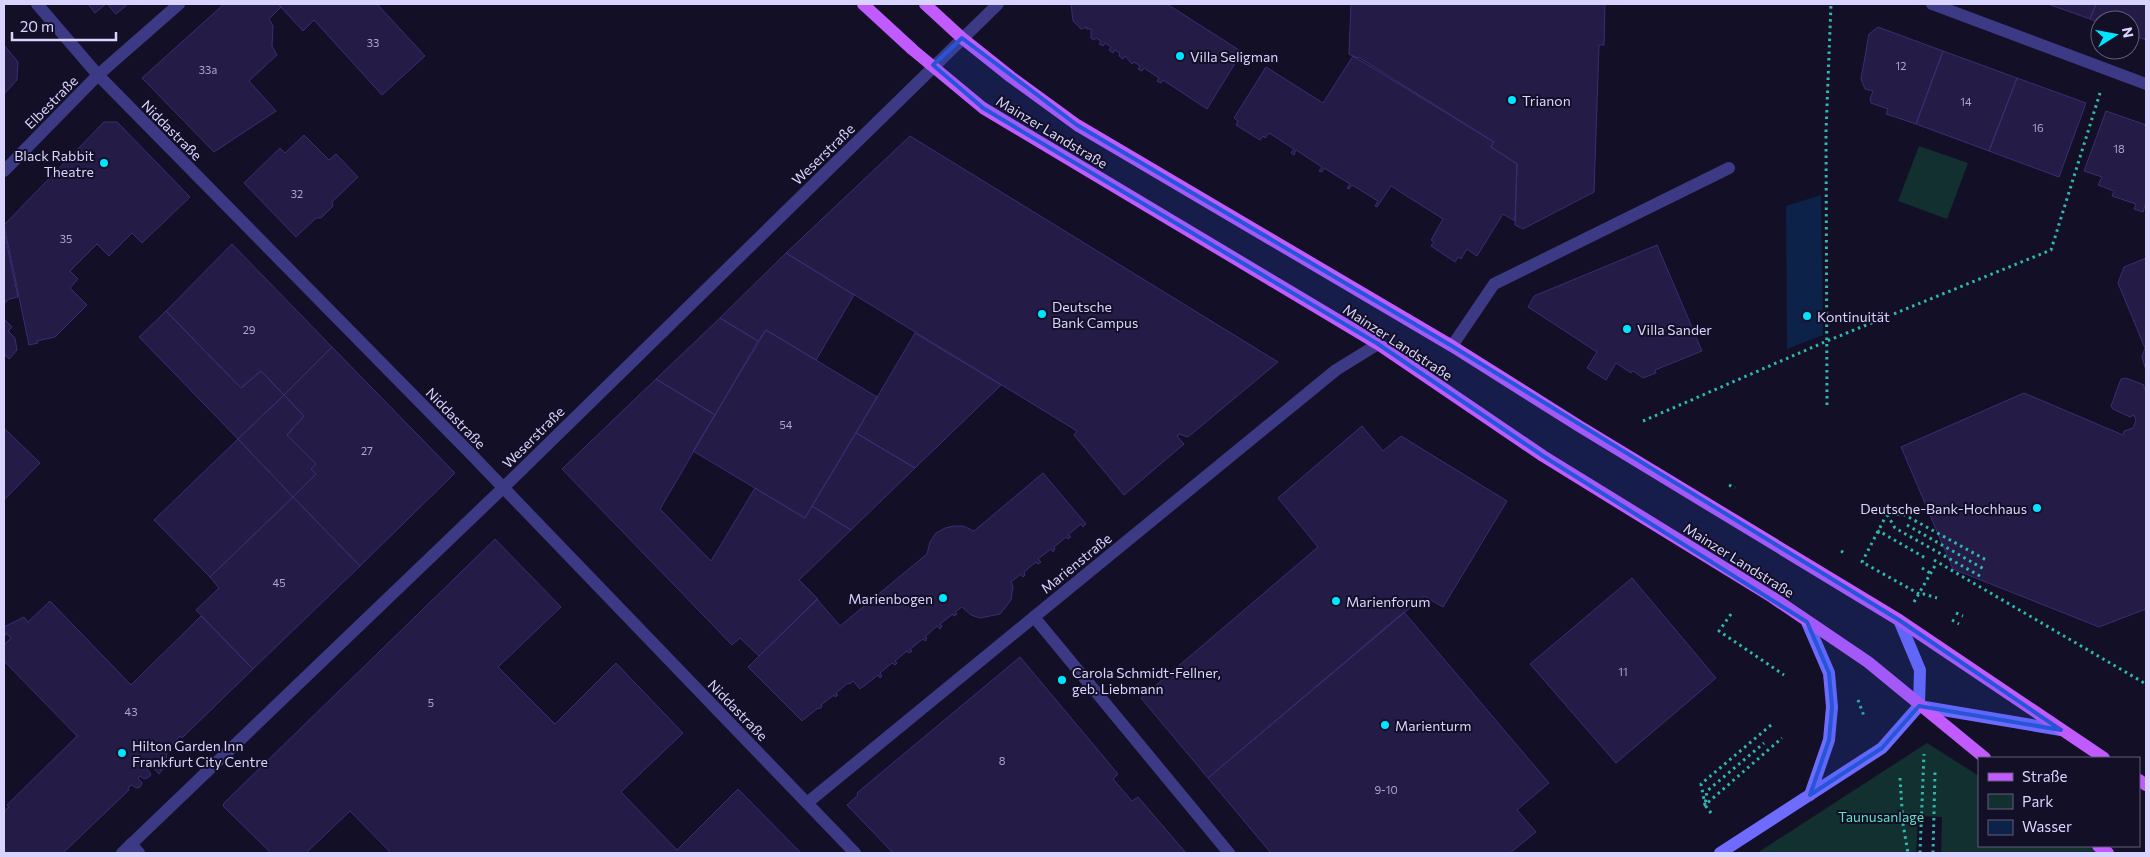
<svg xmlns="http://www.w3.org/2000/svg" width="2150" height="857" font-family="Commissioner,sans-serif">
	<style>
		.green { fill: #12302f }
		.water { fill: #0c2248 }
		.building { fill: #241b47; stroke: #3b2d73 }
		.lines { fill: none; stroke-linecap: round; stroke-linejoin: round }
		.path { stroke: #2fb8b0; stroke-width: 3; stroke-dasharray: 2.5 4; stroke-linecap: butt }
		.lane { stroke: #3d3a85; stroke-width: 12 }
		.street { stroke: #3d3a85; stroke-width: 12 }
		.secondary { stroke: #6f6bff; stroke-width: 12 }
		.primary { stroke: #c25bff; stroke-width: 12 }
		.marked { fill: #2655da; fill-opacity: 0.2; stroke: #2655da; stroke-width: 4; stroke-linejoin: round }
		.poi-dot { fill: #00e5ff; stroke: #130f26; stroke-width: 2 }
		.labels { text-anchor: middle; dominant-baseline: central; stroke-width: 4; stroke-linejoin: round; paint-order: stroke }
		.number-label { font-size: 11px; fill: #aca6d1 }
		.poi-label { font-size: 14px; fill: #d9d4ff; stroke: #130f26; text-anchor: start }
		.street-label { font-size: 14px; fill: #d9d4ff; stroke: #130f26 }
		.park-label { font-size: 14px; fill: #5fe0c0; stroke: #130f26 }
	</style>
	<rect width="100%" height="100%" fill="#130f26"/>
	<path class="green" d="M1919,146L1968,163L1947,219L1898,201Z
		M1927,743L1979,776V846H2088L2099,853H1941L1942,817L1918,816L1916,853H1757Z"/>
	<path class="water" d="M1821,195L1823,335L1787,349L1786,206Z"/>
	<path class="building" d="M88,4H106L95,13Z
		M107,4H128L116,14Z
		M224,4H278L281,7L269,19L273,26L272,46L277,55L249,81L276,111L214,152L142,78Z
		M278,4H377L425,56L382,95L314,20L303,31Z
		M1071,4H1167L1242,52L1207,109L1163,80L1161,83L1157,81L1159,78L1144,68L1142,71L1138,69L1140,66L1134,62L1132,64L1125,56L1123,59L1119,56L1120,53L1115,50L1113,53L1109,50L1111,47L1105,43L1103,46L1099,44L1101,41L1096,38L1094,40L1091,38V29H1086L1087,27L1081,29L1073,21Z
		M1351,4H1605L1604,45H1599L1594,192L1523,229L1515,225L1517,164L1491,147L1494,142L1358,57L1357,58L1349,54Z
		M2048,4H2096L2090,19Z
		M2096,4H2146V40L2130,34V20H2100V23L2090,19Z
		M1878,27L1943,51L1916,124L1886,114L1888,109L1871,103L1870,99L1873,91L1865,89L1861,79L1869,34Z
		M4,45L18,62L17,80L4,94Z
		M1943,51L2017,78L1989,151L1916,124Z
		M1353,56L1494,142L1491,147L1517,164L1515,221L1503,214L1477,256L1467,249L1461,259L1458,257L1455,262L1431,246L1434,242L1431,240L1443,219L1391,186L1377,207L1375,206L1378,201L1352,185L1349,189L1347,188L1350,184L1324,168L1322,172L1319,171L1322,167L1296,150L1294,155L1291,153L1294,149L1269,133L1265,138L1263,136L1260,140L1236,125L1238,121L1234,118L1266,67L1323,103Z
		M2017,78L2086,103L2059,177L1989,151Z
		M2106,111L2146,125V202L2143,212L2134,209L2136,204L2112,196L2114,191L2098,185L2102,177L2084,171Z
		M104,122H117L190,197L142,243L132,233L109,256L97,244L70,271L78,279L70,288L87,305L55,337L37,341L38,343L29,345L4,225Z
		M304,135L329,160L336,154L358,177L332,202L333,206L321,218H316L296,237L244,183L280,148L285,153Z
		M910,136L1278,362L1188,437L1179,434L1177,436L1184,444L1124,495L1074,435L1077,431L786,253Z
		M4,231L18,297L9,299L4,304Z
		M232,244L332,347L284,395L261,371L241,388L166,311Z
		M1657,245L1702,351L1655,370L1656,373L1643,378L1633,371L1631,373L1616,363L1606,380L1587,368L1597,352L1528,307L1534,296Z
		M786,253L854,295L816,360L766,330L758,341L720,318Z
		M2146,258V371L2142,357L2145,348L2118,283L2124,267Z
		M166,311L241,388L261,371L284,395L238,439L139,337Z
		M720,318L758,341L715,415L656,379Z
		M4,319L12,327L8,331L15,338L17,350L9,359L4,354Z
		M766,330L877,397L805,518L693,451Z
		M915,333L1001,385L915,468L856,433Z
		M332,347L455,473L360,566L293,497L316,474L311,469L316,464L287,435L304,416L284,395Z
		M2126,378L2144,385V389L2146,388V609L2099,627L1953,569L1901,447L2024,393L2123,435L2124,431L2133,428L2136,421L2134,415L2130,417L2113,409L2111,406L2121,379Z
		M656,379L715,415L660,509L711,561L755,488L805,518L812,506L851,530L799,580L818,599L759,656L740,638L732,645L562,469Z
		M284,395L304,416L287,435L316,464L311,469L316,474L293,497L238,439Z
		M1362,426L1383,451L1401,436L1507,501L1443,607L1424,596L1208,778L1141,698L1318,547L1278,498Z
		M4,428L40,463L4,500Z
		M856,433L915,468L851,530L812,506Z
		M238,439L293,497L210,577L154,520Z
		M1043,473L1086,524L1083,527L1081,524L1068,535L1071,537L1068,539L1066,537L1054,547L1055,549L1053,552L1051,549L1038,559L1041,562L1038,564L1036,562L1024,572L1025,575L1023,577L1021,574L1011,582L1013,587L1011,600L1000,614L980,618L971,615L962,607L955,612L957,614L954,616L953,614L940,624L942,626L940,629L937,626L925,637L927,638L925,641L923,639L910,649L912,651L909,653L907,651L895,661L897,663L895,665L892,663L880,673L882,676L880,678L878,675L860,689L853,681L850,684L848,683L836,693L838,695L835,697L834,695L821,705L822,707L819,709L818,708L802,721L748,667L817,599L840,626L927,554L930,542L936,533L945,528L954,526H963L974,531Z
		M293,497L360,566L253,669L196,610L219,588L210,577Z
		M495,539L561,607L498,667L555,724L616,663L683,733L621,792L677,850L738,789L801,853H391L350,811L306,853H271L223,806L224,803Z
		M1632,578L1716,678L1616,763L1530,664Z
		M50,601L131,685L201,616L253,669L182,738L180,736L167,750L166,764L159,774L151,765L147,769L151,774L149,777L144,779L140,776L138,778L142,783L140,787L137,788L131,785L128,788L129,790L63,853H4V811L9,807L7,805L77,736L4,661V645L11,638L6,633L4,638V627L24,617L28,622Z
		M1404,612L1549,783L1517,810L1536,832L1510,853H1271L1208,778Z
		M1020,657L1118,774L1113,779L1132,801L1138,797L1186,853H893L847,805L858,795L857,793Z"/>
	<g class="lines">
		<path class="path" d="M1827,405L1826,132L1831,4
			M1643,421L1827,341L2051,250L2100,93
			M1729,485L1735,488
			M1887,514L1862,562L1921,595L1924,594L1937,598
			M1907,525L1984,569
			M1878,533L1879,531L1927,559
			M1841,551L1846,554
			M1934,560L2146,684
			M1922,568L1930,573
			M1980,576L1895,528L1887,514H1903L1988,561
			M1914,602L1936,564
			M1956,613L1963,616
			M1731,614L1719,631L1784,675
			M1952,620L1959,624
			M1858,700L1864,716
			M1771,725L1701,784L1705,805L1782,738
			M1900,778L1903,824L1908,853
			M1711,813L1705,805L1707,791L1764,743
			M1920,853L1924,754
			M1933,853L1935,772"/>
		<path class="lane" d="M1452,346L1494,284L1729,168
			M807,803L1034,617
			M131,844L139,853"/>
		<path class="street" d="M37,4L98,75L469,452L855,853
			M1932,4L2146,84
			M4,171L98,75L179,4
			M122,853L503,488L998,4
			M1229,853L1034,617L1336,370L1378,344"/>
		<path class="secondary" d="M1899,620L1920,670L1919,706
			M1807,622L1829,673L1832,707L1829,740L1810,795
			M1919,706L2061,730
			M1720,853L1882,748L1919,706"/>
		<path class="primary" d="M863,4L913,50L983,108L1378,344L1543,456L1772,597L1868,662L1985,758
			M925,4L962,38L1011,77L1077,125L1452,346L1579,426L1899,620L2104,758
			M2139,780L2146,785
			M2098,846L2108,853"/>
	</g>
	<path class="marked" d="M962,38L1077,125L1452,346L1899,620L2061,730L1919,706L1882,748L1810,795L1829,740L1832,707L1829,673L1807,622L1543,456L1378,344L983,108L933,65Z"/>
	<g class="poi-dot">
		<circle cx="1180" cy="56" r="5"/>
		<circle cx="1512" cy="100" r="5"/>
		<circle cx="104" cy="163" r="5"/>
		<circle cx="1042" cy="314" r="5"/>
		<circle cx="1807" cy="316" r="5"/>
		<circle cx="1627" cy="329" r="5"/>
		<circle cx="2037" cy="508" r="5"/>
		<circle cx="943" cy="598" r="5"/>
		<circle cx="1336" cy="601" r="5"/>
		<circle cx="1062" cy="680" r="5"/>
		<circle cx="1385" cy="725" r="5"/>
		<circle cx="122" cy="753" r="5"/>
	</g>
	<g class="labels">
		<g class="number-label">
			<text x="373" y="42">33</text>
			<text x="1901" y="65">12</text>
			<text x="208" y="69">33a</text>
			<text x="1966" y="101">14</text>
			<text x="2038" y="127">16</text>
			<text x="2119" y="148">18</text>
			<text x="297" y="193">32</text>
			<text x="66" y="238">35</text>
			<text x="249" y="329">29</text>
			<text x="786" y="424">54</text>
			<text x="367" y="450">27</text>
			<text x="279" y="582">45</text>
			<text x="1623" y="671">11</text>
			<text x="431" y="702">5</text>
			<text x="131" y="711">43</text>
			<text x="1002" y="760">8</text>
			<text x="1386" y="789">9-10</text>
		</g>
		<g class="poi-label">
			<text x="1190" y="56">Villa Seligman</text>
			<text x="1522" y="100">Trianon</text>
			<text x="94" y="155" text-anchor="end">Black Rabbit<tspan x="94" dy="16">Theatre</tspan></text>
			<text x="1052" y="306">Deutsche<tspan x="1052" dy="16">Bank Campus</tspan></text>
			<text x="1817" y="316">Kontinuität</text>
			<text x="1637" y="329">Villa Sander</text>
			<text x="2027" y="508" text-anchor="end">Deutsche-Bank-Hochhaus</text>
			<text x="933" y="598" text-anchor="end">Marienbogen</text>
			<text x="1346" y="601">Marienforum</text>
			<text x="1072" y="672">Carola Schmidt-Fellner,<tspan x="1072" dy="16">geb. Liebmann</tspan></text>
			<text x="1395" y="725">Marienturm</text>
			<text x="132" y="745">Hilton Garden Inn<tspan x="132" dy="16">Frankfurt City Centre</tspan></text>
		</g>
		<g class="street-label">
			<text transform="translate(51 102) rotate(-45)">Elbestraße</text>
			<text transform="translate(172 130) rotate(45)">Niddastraße</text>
			<text transform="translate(1052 132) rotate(31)">Mainzer Landstraße</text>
			<text transform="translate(823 154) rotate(-44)">Weserstraße</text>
			<text transform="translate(1398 342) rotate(33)">Mainzer Landstraße</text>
			<text transform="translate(456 418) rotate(46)">Niddastraße</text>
			<text transform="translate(533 437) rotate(-45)">Weserstraße</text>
			<text transform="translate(1739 560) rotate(32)">Mainzer Landstraße</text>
			<text transform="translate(1076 563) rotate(-39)">Marienstraße</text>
			<text transform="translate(738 710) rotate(46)">Niddastraße</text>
		</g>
		<g class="park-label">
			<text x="1881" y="816">Taunusanlage</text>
		</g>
	</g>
	<rect width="2150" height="857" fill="none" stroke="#d9d4ff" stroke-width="10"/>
	<rect x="1978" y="757" width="162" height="90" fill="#130f26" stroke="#625e7d"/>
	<rect x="1988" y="773" width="25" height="8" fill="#c25bff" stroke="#625e7d"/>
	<text x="2022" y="782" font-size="15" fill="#d9d4ff">Straße</text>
	<rect x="1988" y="794" width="25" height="15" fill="#12302f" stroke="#625e7d"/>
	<text x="2022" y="807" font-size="15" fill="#d9d4ff">Park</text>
	<rect x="1988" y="820" width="25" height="15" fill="#0c2248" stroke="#625e7d"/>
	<text x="2022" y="832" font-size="15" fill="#d9d4ff">Wasser</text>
	<g transform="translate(2115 35) rotate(79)"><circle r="24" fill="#130f26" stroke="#625e7d"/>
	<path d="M0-4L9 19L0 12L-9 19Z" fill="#00e5ff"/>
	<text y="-8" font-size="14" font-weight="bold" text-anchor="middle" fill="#d9d4ff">N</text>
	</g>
	<path d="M12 32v8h104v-8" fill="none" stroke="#d9d4ff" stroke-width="2.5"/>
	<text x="20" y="32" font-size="15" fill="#d9d4ff" stroke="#130f26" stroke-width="4" paint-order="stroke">20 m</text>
</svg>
